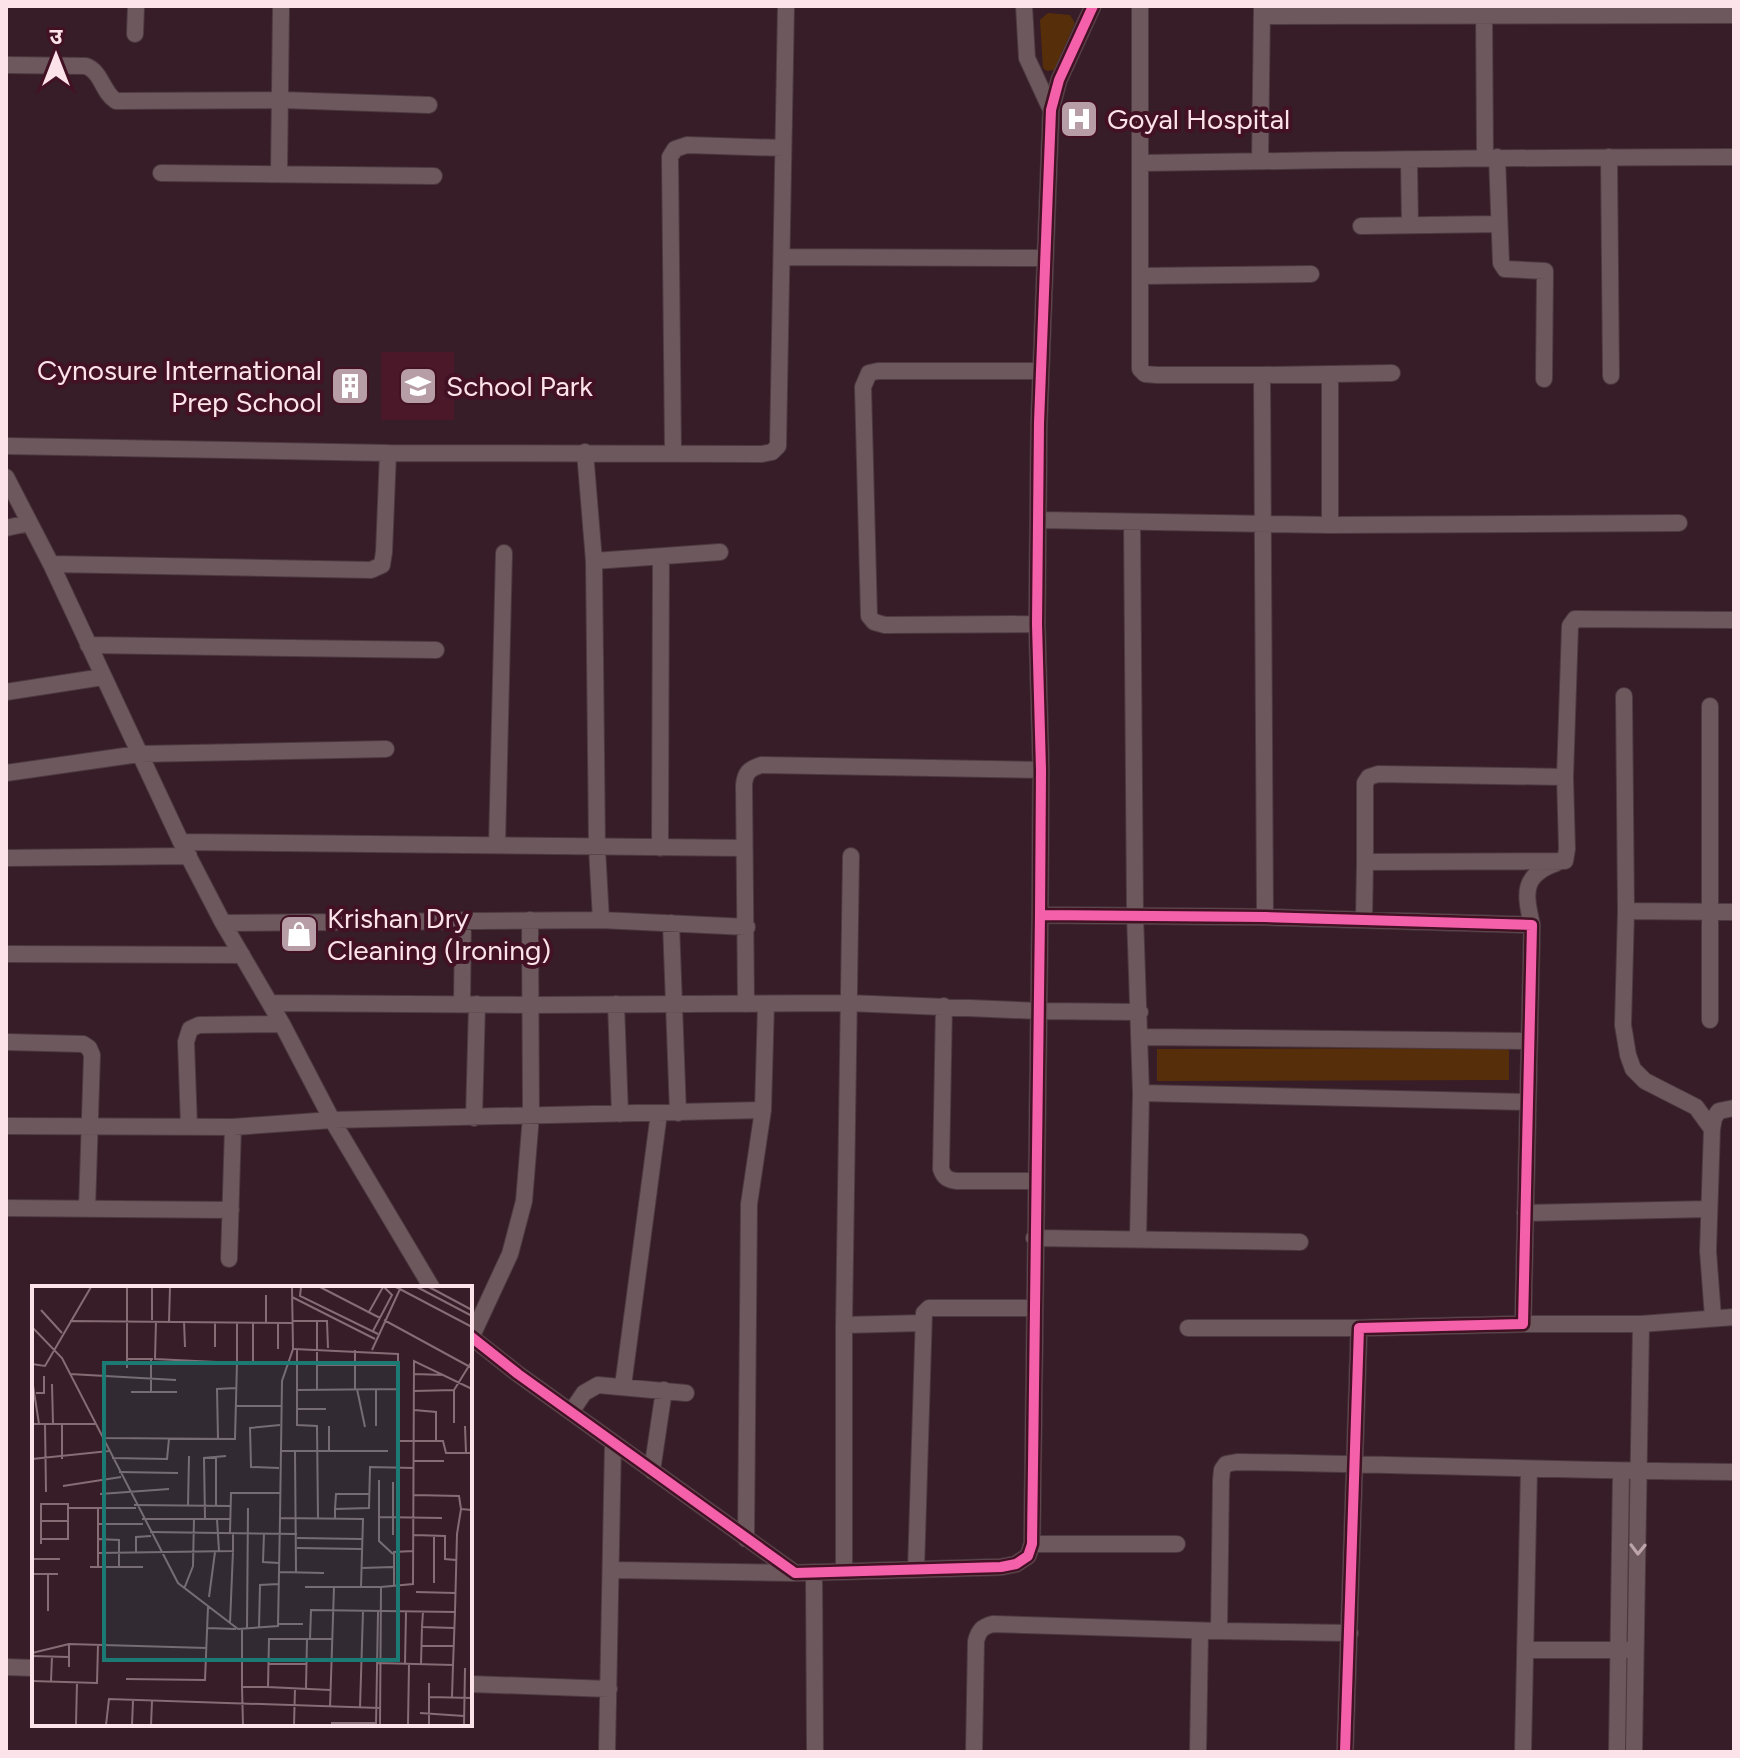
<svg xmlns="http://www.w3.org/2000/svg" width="1740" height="1758" font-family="Figtree,'Noto Sans Devanagari',sans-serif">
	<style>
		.built { fill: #4b182a }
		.green { fill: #562f0a }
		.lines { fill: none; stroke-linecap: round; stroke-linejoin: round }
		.minor-casing { stroke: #4d3940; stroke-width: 18 }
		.minor { stroke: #6d585e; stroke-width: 16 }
		.cycleway-casing { stroke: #421224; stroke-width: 15 }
		.cycleway { stroke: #f560ab; stroke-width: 10 }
		.oneway { stroke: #bca4aa }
		.labels { text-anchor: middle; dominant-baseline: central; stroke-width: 8; stroke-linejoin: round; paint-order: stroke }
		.poi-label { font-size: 28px; fill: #fce2e9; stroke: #421224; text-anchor: start }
		.inset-road { fill: none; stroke: #866c75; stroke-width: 2 }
		.view { fill: #1b7b74; fill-opacity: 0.15; stroke: #1b7b74; stroke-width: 4 }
		.inset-edge { fill: none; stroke: #fce2e9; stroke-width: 4 }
	</style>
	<rect width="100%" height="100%" fill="#371d27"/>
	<path class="built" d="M381,352H454V420H381Z"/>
	<path class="green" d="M1048,13L1070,15L1075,23L1054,70L1047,71L1043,68L1040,20Z
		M1509,1048V1080L1157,1081V1049Z"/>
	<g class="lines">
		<g class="minor-casing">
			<path id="minor" d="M1024,6L1027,58L1051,110
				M1093,6L1059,80L1051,110L1039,423L1037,624L1041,770L1040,915L1265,917L1532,925L1523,1324L1359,1328L1345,1752
				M1140,6V369L1145,374L1157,375H1262L1265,917
				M1484,8L1485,157
				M1263,16L1734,15
				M135,34L136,6
				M6,65L86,66C102,72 102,92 116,101L282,100L429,105
				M1497,157L1501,263L1505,269L1545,271L1544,379
				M1609,157L1611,376
				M1260,161L1262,8
				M1409,161L1410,225
				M1142,163C1339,160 1537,157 1734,157
				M161,173L434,176
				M279,174L281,6
				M1361,226L1498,224
				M782,257L1045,258
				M1141,276L1311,274
				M1330,374V525
				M1262,375L1392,373
				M6,446L388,453L762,454L772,452L778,446L786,6
				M585,452L594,561
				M673,452L670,157L675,149L687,145L783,148
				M6,477L51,564L181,842L223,923L282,1024L332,1120L432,1288
				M1040,520L1330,525L1679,523
				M1132,523L1135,915L1141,1093L1138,1239
				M6,528L29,523
				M51,564L371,570L382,565L384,552L388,453
				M1037,624L885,625L874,622L869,616L863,387L869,373L878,371H1040
				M88,645L436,650
				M6,692L103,677
				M1624,696L1626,911L1623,1025L1628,1055L1633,1069L1645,1081L1696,1107L1712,1129
				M1710,706V1020
				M6,773L139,754L386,749
				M181,842L744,848
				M497,845L504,553
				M660,848L661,557
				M6,858L189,856
				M1365,862V783L1369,777L1378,774L1565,777
				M1626,911L1734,912
				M601,920L597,848L594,561L720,552
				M1364,920L1365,862L1565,861L1567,849L1565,777L1570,626L1575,619L1734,620
				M223,923L601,920L747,927
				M671,923L678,1113
				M1532,925C1525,894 1521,875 1557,863
				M6,954L242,955
				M270,1003L532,1005L848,1003L1039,1011L1140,1012
				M462,1004L463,920
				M616,1004L620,1114
				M746,1004L744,785C745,773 749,769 761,765L1041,770
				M944,1006L941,1169C944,1178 948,1180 957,1181H1036
				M1140,1037L1528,1041
				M6,1042L83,1044L89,1048L92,1055L87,1209
				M1141,1093L1528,1102
				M474,1118L477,1004
				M6,1126L233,1127L332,1120L763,1110L766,1004
				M189,1126L186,1042L190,1029L199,1025L282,1024
				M6,1208L231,1210
				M1525,1213L1708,1209
				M1034,1238L1300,1242
				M229,1259L233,1127
				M1713,1317L1708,1251L1712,1129L1714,1118L1719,1111L1734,1108
				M1523,1324H1641L1634,1752
				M1641,1324L1734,1317
				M844,1325L923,1323
				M1188,1328H1359
				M470,1336L518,1374L795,1573L1001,1567L1016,1564L1028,1556L1032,1544L1040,915
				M471,1338L510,1254L524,1201L531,1116L530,920
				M623,1386L659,1113
				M571,1412L584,1393L598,1385L686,1393
				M652,1471L664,1390
				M746,1539L749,1204L763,1110
				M1032,1544H1177
				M916,1569L924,1313L929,1308H1033
				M613,1570L793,1573
				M844,1571V1325L851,856
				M814,1573L815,1752
				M1350,1633L1219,1631L1221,1480L1222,1470L1226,1464L1237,1462C1403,1464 1568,1471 1734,1472
				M1525,1650H1627
				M6,1667L34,1668
				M470,1684L609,1689
				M607,1752L613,1443
				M974,1752L976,1641C979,1630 982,1627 993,1624L1219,1631
				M1198,1752L1200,1631
				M1523,1752L1529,1469
				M1617,1752L1621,1472"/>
		</g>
		<use href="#minor" class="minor"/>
		<g class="cycleway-casing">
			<path id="cycleway" d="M1093,6L1059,80L1051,110L1039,423L1037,624L1041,770L1040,915L1265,917L1532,925L1523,1324L1359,1328L1345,1752
				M470,1336L518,1374L795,1573L1001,1567L1016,1564L1028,1556L1032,1544L1040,915"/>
		</g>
		<use href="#cycleway" class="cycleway"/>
	</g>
	<defs><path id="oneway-chevron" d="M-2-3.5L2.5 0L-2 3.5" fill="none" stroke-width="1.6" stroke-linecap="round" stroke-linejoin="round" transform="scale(2)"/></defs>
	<use class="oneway" href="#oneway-chevron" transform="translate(1638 1549) rotate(91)"/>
	<defs>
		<g id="hospital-square" transform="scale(2)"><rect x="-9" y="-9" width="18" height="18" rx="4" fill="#b79da5" stroke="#421224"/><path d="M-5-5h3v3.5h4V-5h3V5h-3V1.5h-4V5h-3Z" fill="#fff"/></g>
		<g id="building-square" transform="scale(2)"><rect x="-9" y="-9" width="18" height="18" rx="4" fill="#b79da5" stroke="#421224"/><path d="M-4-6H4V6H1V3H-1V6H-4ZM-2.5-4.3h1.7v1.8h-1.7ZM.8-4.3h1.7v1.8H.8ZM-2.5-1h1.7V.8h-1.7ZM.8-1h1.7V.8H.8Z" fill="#fff"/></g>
		<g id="school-square" transform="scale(2)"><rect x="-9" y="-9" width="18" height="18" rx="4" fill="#b79da5" stroke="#421224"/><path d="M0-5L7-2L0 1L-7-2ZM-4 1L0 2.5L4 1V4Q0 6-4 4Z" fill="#fff"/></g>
		<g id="shop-square" transform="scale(2)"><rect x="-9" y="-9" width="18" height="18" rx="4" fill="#b79da5" stroke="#421224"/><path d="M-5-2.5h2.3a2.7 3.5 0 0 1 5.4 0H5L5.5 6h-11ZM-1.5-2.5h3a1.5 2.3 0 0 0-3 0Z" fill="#fff"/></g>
	</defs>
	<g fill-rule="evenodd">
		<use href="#hospital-square" x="1079" y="119"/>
		<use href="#building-square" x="350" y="386"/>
		<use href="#school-square" x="418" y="386"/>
		<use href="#shop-square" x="299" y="934"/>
	</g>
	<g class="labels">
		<g class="poi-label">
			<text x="1107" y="119">Goyal Hospital</text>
			<text x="322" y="370" text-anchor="end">Cynosure International<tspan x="322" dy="32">Prep School</tspan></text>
			<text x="446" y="386">School Park</text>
			<text x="327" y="918">Krishan Dry<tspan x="327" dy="32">Cleaning (Ironing)</tspan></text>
		</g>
	</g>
	<g transform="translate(32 1286)">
		<rect width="440" height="440" fill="#371d27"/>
		<path class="inset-road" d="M260,1L261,63L250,95L248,232L331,233L329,301H302L298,422M269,1L268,10L346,48M288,1L348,32M364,1L440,41M385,1L440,30M397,1L440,24M234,9V37M260,11L343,53M9,24L30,47M337,26L351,1M120,34V1M352,34L440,82M38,35L261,37M124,35L123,73L205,77V36M152,35L153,61M261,35H295L296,62M285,35V104M137,36L138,1M183,36V61M221,36V77M246,37V63M0,41L30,72L146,297L206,343L246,340L248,232M341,45L360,9L352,1M262,63L366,68V103L265,104M265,63V139L285,140L286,232M323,64V103M340,64L368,3M95,73H121M0,78L13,80L59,1M285,79H366M95,82V1M38,88L144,94M382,88L412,89M0,93L7,138M20,98L21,138M325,103L333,141M344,103V140M366,103L367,160M422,104V137M382,105L422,104L440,75M99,106H145M119,106V73M4,107H12V90M204,120H249M265,123H294M382,124L404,126V155M30,137V173M2,138H63M13,138L14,206M297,140V165M433,140L434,167M70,152L203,153L205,77L257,78M186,153L185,103L204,102M367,155H411L414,167H440M248,165H356M263,165L264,286M80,172L135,173L137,153M0,173L77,165M382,175H412M247,182L219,181L218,142L248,139M87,186L146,187M347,194V255L361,268M361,196V249M31,200L89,191M68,208L137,203M382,209L427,210L429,223M102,219L198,220M156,220L157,170M184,220V171M37,222H104M303,223L304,208H337M347,231L410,232M173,232L172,172L194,170M303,232V223L337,222L338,181L382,182M110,233H198M185,233L187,265M66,238H111M118,246L265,248M198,247L199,207H248M232,247L231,276L247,277M382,249L413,250V273L424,274M402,250V297M265,252L330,253M9,253H36V235M66,253V222M9,258V218H36V235H9M265,262L330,263M66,267L201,265V247M104,267V251L119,250M0,273H28M58,281H111M66,281V253L87,254V281M330,282L361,281M247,286L292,287M0,288H26M362,299V266L381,265M273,301H302M330,301H349L348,439M349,301L381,298L382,75L440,103M152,303L161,280L162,232M384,306L423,307M177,311L183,266M16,325V288M391,326L390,341L422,342M198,337L201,265M246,338H271M176,342L204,343M227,342L228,299L247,298M210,343V401M215,343L216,222M278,353H237L236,401L298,404M300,353H278L279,324L423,326L425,248L429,223L440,224M390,360H422M0,367L37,358M0,370L37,371M345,377L421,379L423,326M237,378H274M373,378L374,326M389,378L390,341M37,381V358L175,362M94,393L173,394L176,321M0,395L65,397L66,359M19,395L20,370M274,402L275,353M397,411L440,412M420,411L421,379M328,422L331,325M388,427L432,430M299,437H344M44,439L45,396M74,439L77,413L348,422M100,439L101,415M119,439L120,415M211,439L210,401H236M262,439L263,402M344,439L346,326M376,439L377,378M397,439V397M432,439L433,382"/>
		<path class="view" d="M72,77H366V374H72Z"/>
		<rect width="440" height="440" class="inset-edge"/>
	</g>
	<rect width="1740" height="1758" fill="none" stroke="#fce2e9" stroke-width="16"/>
	<g transform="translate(56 56)" stroke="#421224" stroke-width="6" paint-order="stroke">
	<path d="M0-6L14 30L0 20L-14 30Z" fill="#fce2e9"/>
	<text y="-12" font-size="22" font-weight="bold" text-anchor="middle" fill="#fce2e9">उ</text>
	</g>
</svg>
